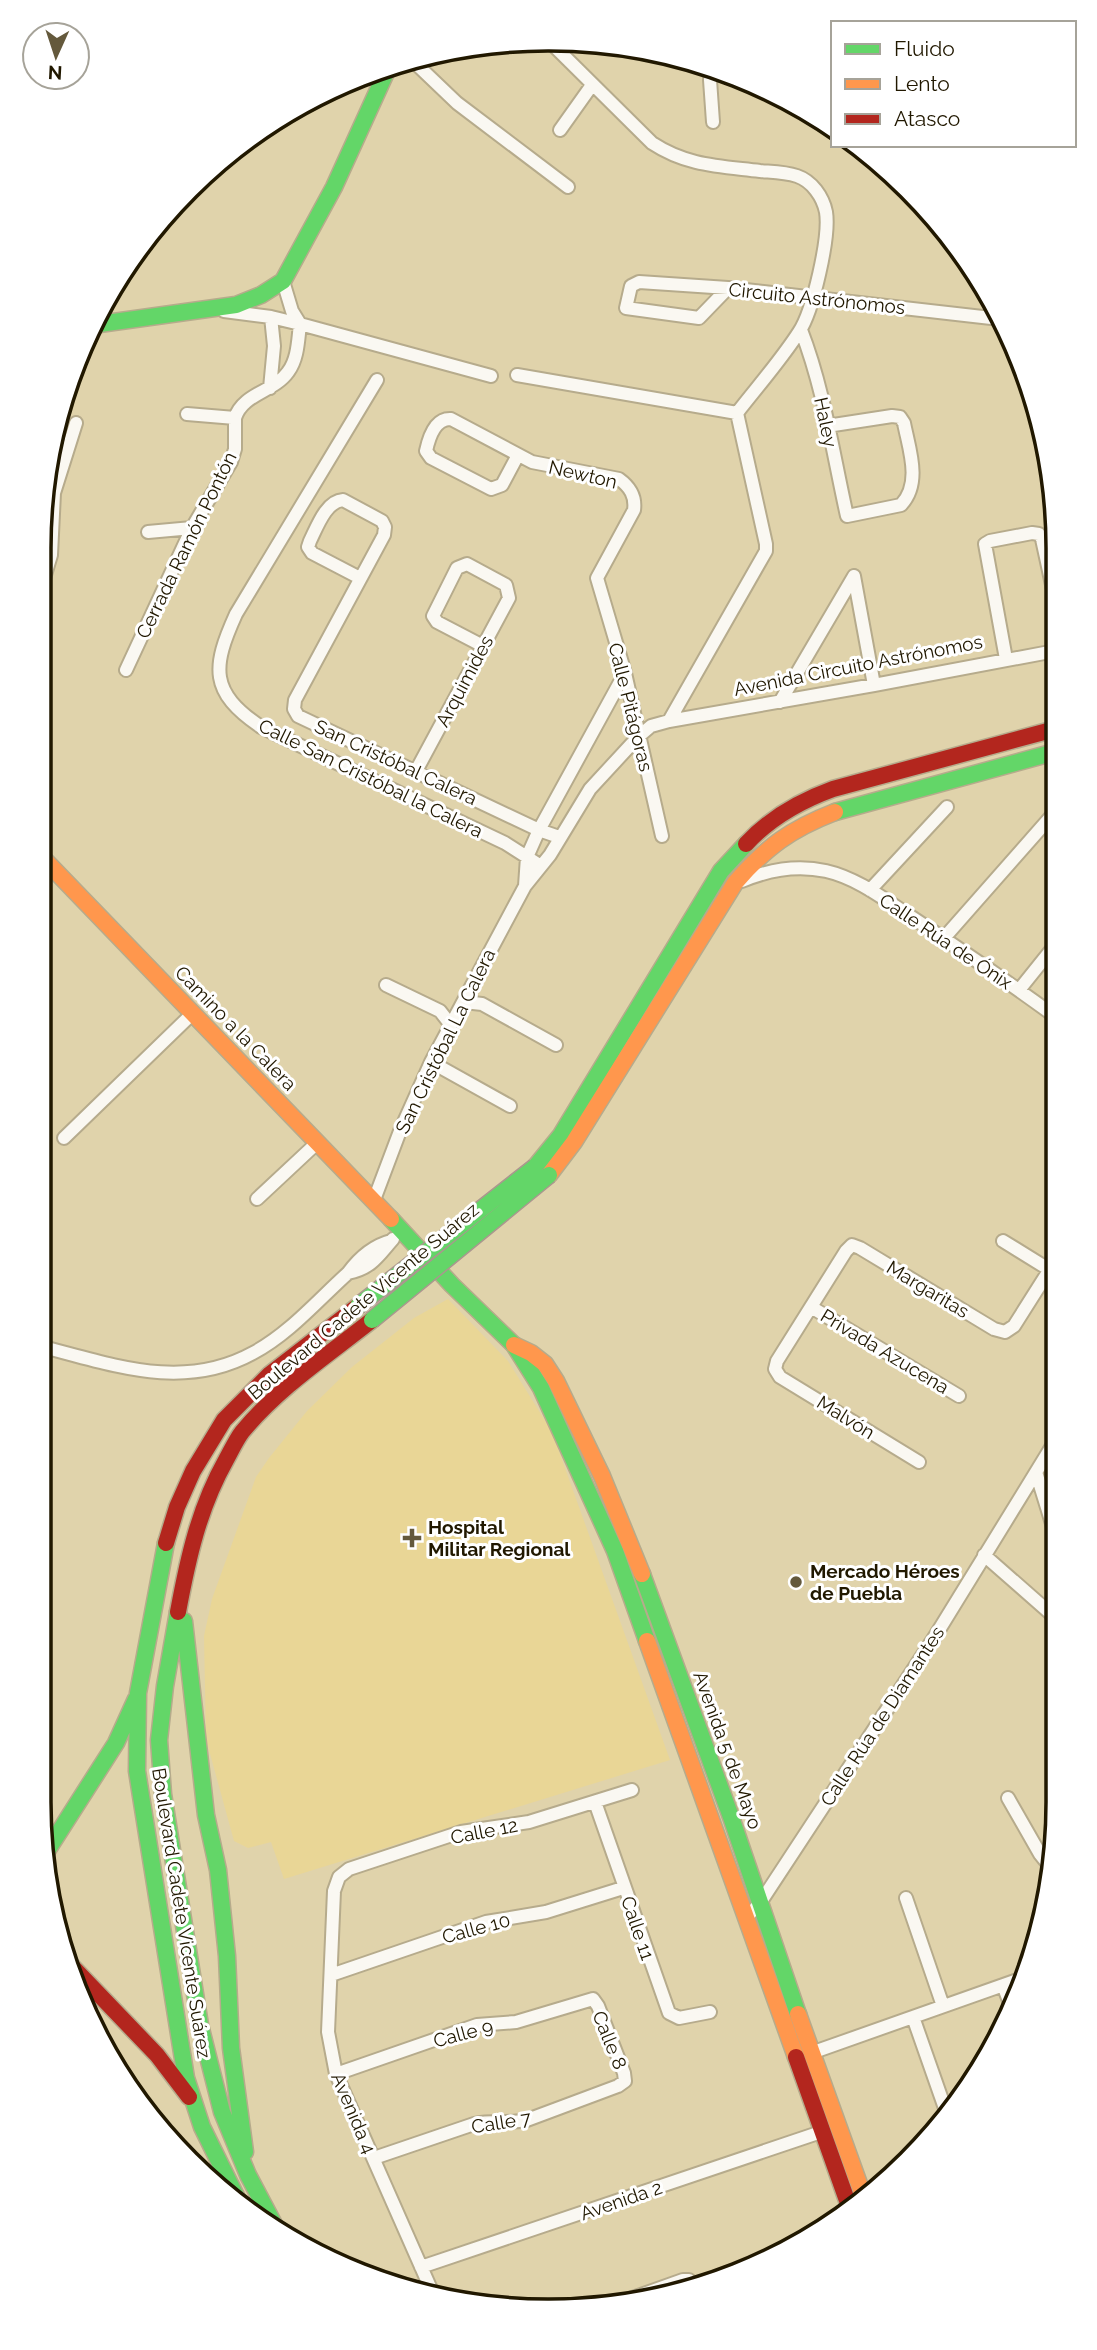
<svg xmlns="http://www.w3.org/2000/svg" width="1097" height="2350" font-family="Raleway,sans-serif">
	<style>
		.built { fill: #e9d696 }
		.lines { fill: none; stroke-linecap: round; stroke-linejoin: round }
		.street-casing { stroke: #b6ab8c; stroke-width: 16 }
		.fast-casing { stroke: #b6ab8c; stroke-width: 19 }
		.slow-casing { stroke: #b6ab8c; stroke-width: 19 }
		.jam-casing { stroke: #b6ab8c; stroke-width: 19 }
		.street { stroke: #faf8f2; stroke-width: 12 }
		.fast { stroke: #63d668; stroke-width: 16 }
		.slow { stroke: #ff974d; stroke-width: 16 }
		.jam { stroke: #b3261e; stroke-width: 16 }
		.fast-bridge-casing { stroke: #aa978e; stroke-width: 19; stroke-linecap: butt }
		.fast-bridge { stroke: #63d668; stroke-width: 16 }
		.poi-dot { fill: #64593c; stroke: #fff; stroke-width: 2.5 }
		.labels { text-anchor: middle; dominant-baseline: central; stroke-width: 6; stroke-linejoin: round; paint-order: stroke }
		.street-label { font-size: 19px; fill: #211800; stroke: #fff }
		.poi-label { font-size: 19px; font-weight: bold; fill: #211800; stroke: #fff; text-anchor: start }
		.rim { fill: none; stroke: #211800; stroke-width: 3.5 }
	</style>
	<rect width="100%" height="100%" fill="#e0d3ab"/>
	<path class="built" d="M448,1299L508,1361L552,1432L670,1760L284,1879L271,1842L248,1848L234,1841L206,1739L204,1636L212,1599L256,1477L269,1458L307,1411L352,1367L414,1318Z"/>
	<g class="lines">
		<g class="street-casing">
			<path id="street" d="M547,39L652,143C687,166 719,166 760,171C772,172 785,172 797,176C812,181 823,197 826,212C830,237 813,311 799,332C781,360 758,386 737,413
				M412,60L457,103L568,187
				M712,68L710,80L713,122
				M560,130L592,85
				M728,288L699,318L626,308L631,286L639,282L728,288L1000,319
				M224,311L271,317L300,324L491,376
				M801,330C824,389 833,454 847,516L901,505C922,483 909,449 904,423L900,417L892,416L827,426
				M517,375L737,413
				M377,380L236,614C212,667 209,692 261,727L505,843L541,866
				M270,388L274,346L271,317
				M187,414L235,418C243,393 274,392 288,372C298,359 298,340 300,324L292,311L283,281
				M518,455L502,485L491,489L431,458L426,451C429,437 435,418 451,419L532,462L619,479C630,487 636,496 634,510L597,578L625,673L662,836
				M148,532L192,528
				M854,576L874,685
				M360,578L312,553L308,547L310,541C317,527 326,501 343,500L382,521L385,527L384,535L295,700L294,709L298,716L539,830L559,837
				M39,595L51,555L54,493L76,423
				M1006,659L985,544L990,541L1032,533L1039,534L1042,539L1054,594
				M126,670L192,528L231,462L235,449V418
				M780,702L854,576
				M669,721L766,551V544L737,413
				M416,771L509,598L506,585L467,564L457,568L433,616L437,622L483,646
				M742,881C768,870 798,865 826,871C857,878 884,899 910,916C960,949 1008,982 1056,1017
				M525,886L527,857L539,830L625,673
				M870,890L947,807
				M944,938L1055,812
				M386,985L440,1011L451,1025
				M1019,990L1056,944
				M464,1002L482,1004L556,1045
				M431,1062L510,1106
				M64,1138L192,1014
				M257,1199L318,1142
				M374,1200L400,1131L431,1062L525,886L550,855L590,789L638,737L651,726L669,721L874,685L1055,651
				M1003,1241L1050,1270
				M348,1273C372,1268 378,1256 393,1239
				M811,1307L959,1396
				M39,1346C111,1364 182,1392 253,1353C289,1334 318,1300 348,1273C359,1258 372,1246 391,1241
				M919,1462L780,1377L775,1369L777,1361L846,1251L852,1245L860,1248L994,1329L1005,1332L1014,1326L1057,1258
				M1036,1472L1058,1543
				M984,1555L1058,1620
				M1008,1798L1040,1854L1052,1869
				M595,1802L669,2013L679,2018L710,2012
				M906,1898L943,2006
				M746,1918L760,1903L934,1638L1057,1438
				M331,1975L486,1922L546,1912L623,1888
				M1003,1985L1012,2009
				M913,2017L947,2114
				M811,2053L1026,1977
				M336,2074L477,2025L516,2022L593,1999L598,2006L624,2073L625,2081L618,2086L527,2120C509,2124 492,2120 474,2124L374,2158
				M421,2267L821,2132
				M434,2296L336,2074L328,2032L334,1891L339,1877L349,1869L461,1832L529,1822L632,1790
				M607,2307L683,2280H689L696,2288"/>
		</g>
		<g class="fast-casing">
			<path id="fast" d="M92,325L236,305L261,295L283,281L334,187L389,66
				M835,812L1055,752
				M535,1167L561,1135L721,871L746,844
				M391,1219L452,1285L514,1345L541,1388L615,1551L647,1641
				M166,1543L138,1693L137,1771L186,2078L202,2127L236,2196
				M642,1574L731,1817L798,2014
				M178,1612L165,1686L159,1740L163,1794L200,2025L222,2112L248,2175L277,2230
				M184,1621L206,1815L218,1870L227,1956L231,2048L245,2152
				M47,1851L116,1743L136,1699"/>
		</g>
		<g class="slow-casing">
			<path id="slow" d="M39,854L391,1219
				M549,1175L574,1142L735,883C766,847 791,829 835,812
				M514,1345L531,1353L545,1364L556,1381L602,1476L642,1574
				M647,1641L796,2057
				M798,2014L863,2195"/>
		</g>
		<g class="jam-casing">
			<path id="jam" d="M746,844C770,818 800,801 833,789L1055,729
				M166,1543L177,1507L193,1471L224,1420L270,1374L358,1306
				M178,1612C188,1558 199,1508 226,1460C231,1451 236,1440 242,1432C278,1388 328,1355 372,1320
				M65,1959L157,2055L189,2097
				M796,2057L849,2206"/>
		</g>
		<use href="#street" class="street"/>
		<use href="#fast" class="fast"/>
		<use href="#slow" class="slow"/>
		<use href="#jam" class="jam"/>
		<g class="fast-bridge-casing">
			<path id="fast-bridge" d="M358,1306L535,1167
				M372,1320L549,1175"/>
		</g>
		<use href="#fast-bridge" class="fast-bridge"/>
	</g>
	<g class="poi-dot">
		<path d="M408.5 1527.5h7v7h7v7h-7v7h-7v-7h-7v-7h7z"/>
		<circle cx="796" cy="1582" r="7"/>
	</g>
	<g class="labels">
		<g class="street-label">
			<text transform="translate(817 298) rotate(6)">Circuito Astrónomos</text>
			<text transform="translate(826 422) rotate(78)">Haley</text>
			<text transform="translate(583 474) rotate(13)">Newton</text>
			<text transform="translate(186 545) rotate(-64)">Cerrada Ramón Pontón</text>
			<text transform="translate(858 665) rotate(-11)">Avenida Circuito Astrónomos</text>
			<text transform="translate(464 681) rotate(-62)">Arquimides</text>
			<text transform="translate(631 707) rotate(76)">Calle Pitágoras</text>
			<text transform="translate(396 762) rotate(25)">San Cristóbal Calera</text>
			<text transform="translate(371 778) rotate(26)">Calle San Cristóbal la Calera</text>
			<text transform="translate(946 941) rotate(34)">Calle Rúa de Ónix</text>
			<text transform="translate(236 1028) rotate(46)">Camino a la Calera</text>
			<text transform="translate(445 1041) rotate(-64)">San Cristóbal La Calera</text>
			<text transform="translate(928 1289) rotate(31)">Margaritas</text>
			<text transform="translate(363 1301) rotate(-40)">Boulevard Cadete Vicente Suárez</text>
			<text transform="translate(885 1351) rotate(31)">Privada Azucena</text>
			<text transform="translate(846 1417) rotate(32)">Malvón</text>
			<text transform="translate(882 1716) rotate(-57)">Calle Rúa de Diamantes</text>
			<text transform="translate(728 1750) rotate(70)">Avenida 5 de Mayo</text>
			<text transform="translate(484 1831) rotate(-11)">Calle 12</text>
			<text transform="translate(182 1913) rotate(81)">Boulevard Cadete Vicente Suárez</text>
			<text transform="translate(476 1928) rotate(-15)">Calle 10</text>
			<text transform="translate(638 1928) rotate(71)">Calle 11</text>
			<text transform="translate(463 2033) rotate(-15)">Calle 9</text>
			<text transform="translate(610 2040) rotate(68)">Calle 8</text>
			<text transform="translate(354 2113) rotate(67)">Avenida 4</text>
			<text transform="translate(501 2122) rotate(-9)">Calle 7</text>
			<text transform="translate(621 2200) rotate(-19)">Avenida 2</text>
		</g>
		<g class="poi-label">
			<text x="428" y="1527">Hospital<tspan x="428" dy="22">Militar Regional</tspan></text>
			<text x="810" y="1571">Mercado Héroes<tspan x="810" dy="22">de Puebla</tspan></text>
		</g>
	</g>
	<path d="M0 0H1097V2350H0ZM548 51H549A497 497 0 0 1 1046 548V1802A497 497 0 0 1 549 2299H548A497 497 0 0 1 51 1802V548A497 497 0 0 1 548 51Z" fill="#fff" fill-rule="evenodd"/>
	<path class="rim" d="M548 51H549A497 497 0 0 1 1046 548V1802A497 497 0 0 1 549 2299H548A497 497 0 0 1 51 1802V548A497 497 0 0 1 548 51Z"/>
	<rect x="831" y="21" width="245" height="126" fill="#ffffff" stroke="#a6a399" stroke-width="2"/>
	<rect x="845" y="44" width="35" height="10" fill="#63d668" stroke="#a6a399" stroke-width="2"/>
	<text x="894" y="56" font-size="21" fill="#211800">Fluido</text>
	<rect x="845" y="79" width="35" height="10" fill="#ff974d" stroke="#a6a399" stroke-width="2"/>
	<text x="894" y="91" font-size="21" fill="#211800">Lento</text>
	<rect x="845" y="114" width="35" height="10" fill="#b3261e" stroke="#a6a399" stroke-width="2"/>
	<text x="894" y="126" font-size="21" fill="#211800">Atasco</text>
	<g transform="translate(56 56) rotate(183)"><circle r="33" fill="#ffffff" stroke="#a6a399" stroke-width="2"/>
	<path d="M0-5L12 26L0 18L-12 26Z" fill="#64593c"/>
	<text y="-10" font-size="19" font-weight="bold" text-anchor="middle" fill="#211800">N</text>
	</g>
</svg>
